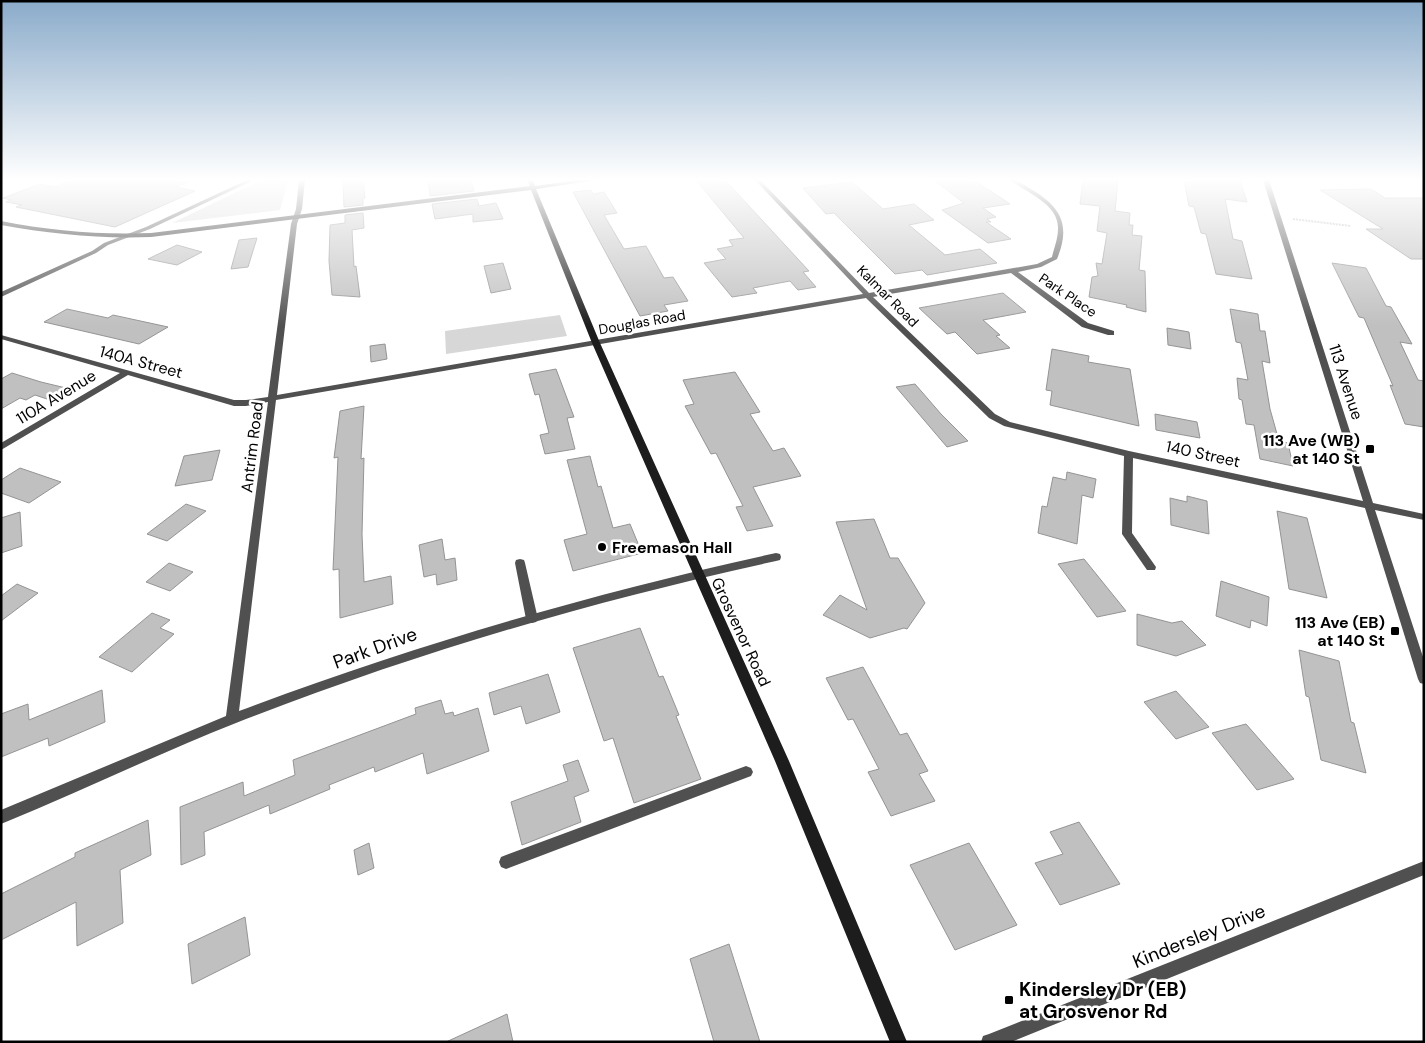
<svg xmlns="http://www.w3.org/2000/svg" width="1425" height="1043" font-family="'DM Sans',sans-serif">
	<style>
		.green { fill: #d7d7d7 }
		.building { fill: #c0c0c0; stroke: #949494 }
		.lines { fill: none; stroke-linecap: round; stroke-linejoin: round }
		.path { stroke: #727272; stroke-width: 2; stroke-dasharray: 0.5 1; stroke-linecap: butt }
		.lane { fill: #505050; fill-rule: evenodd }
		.street { fill: #505050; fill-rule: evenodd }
		.secondary { fill: #1d1d1d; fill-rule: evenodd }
		.poi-dot { fill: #000; stroke: #fff; stroke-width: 2 }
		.labels { text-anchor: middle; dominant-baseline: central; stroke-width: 5; stroke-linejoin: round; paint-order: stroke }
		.far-street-label { font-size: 14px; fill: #000; stroke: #fff }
		.street-label { font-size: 16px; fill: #000; stroke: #fff }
		.poi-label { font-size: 16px; font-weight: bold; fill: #000; stroke: #fff; text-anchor: end }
		.near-street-label { font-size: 19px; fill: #000; stroke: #fff }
		.near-poi-label { font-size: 19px; font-weight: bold; fill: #000; stroke: #fff; text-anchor: start }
	</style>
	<rect width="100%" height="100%" fill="#fff"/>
	<path class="green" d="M262,180H288L280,210L172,223Z
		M560,315L567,336L446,354L445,331Z"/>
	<path class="building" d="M72,180H192L176,187L195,191L115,227L16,207L22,205L6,202L11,200L3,198L40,184L55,187Z
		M343,180H363L365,198H363V205L344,207Z
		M428,180H471L474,191L430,196Z
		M696,180H725L809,271L803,272L816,287L798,290L790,281L753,288L757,293L732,297L704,263L726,259L717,249L733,246L729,240L744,238Z
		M934,180H974L1010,204L983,208L996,217L987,219L991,222H986L1011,239L988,243L942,210L964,203Z
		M1083,180H1118L1115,211L1130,213L1129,225H1133L1132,235L1142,236L1139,270L1145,271L1146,312L1126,307L1127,305L1089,297L1092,277L1098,276L1096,263L1102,264L1107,233L1097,231L1100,206L1080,204Z
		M1184,180H1240L1247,202L1225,199L1233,239L1242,241L1252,279L1216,274L1206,234L1201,233L1194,207L1189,206Z
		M852,182L883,209L914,204L934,220L909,225L945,255L980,249L997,263L927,275L922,270L895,274L834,213L826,214L803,188Z
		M1371,189L1385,198H1424V259H1411L1366,229H1383L1320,190Z
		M591,190L593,194L604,192L617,213L604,215L624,249L646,246L664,278L673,277L688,301L664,305L668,311L640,316L573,192Z
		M477,199L479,206L496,203L503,219L473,222V214L435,219L432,204Z
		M363,213L364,228L352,230L354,267L356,266L360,297L332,295L329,261L330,225L345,223V215Z
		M257,238L248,267L231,269L239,240Z
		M177,245L202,252L177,265L148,259Z
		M503,263L511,289L491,293L484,266Z
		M1332,263L1366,268L1386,306L1391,307L1412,344L1400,342L1418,380L1424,381V427L1405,424L1390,385L1393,386L1364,318L1359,317Z
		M1003,293L1026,312L983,320L1000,335L996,336L1010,348L977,354L955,332L947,334L919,308Z
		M67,309L108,318L113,315L168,327L139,344L44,322Z
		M1230,309L1258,314L1260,331H1265L1270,363L1262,361L1270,409L1279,441L1288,443L1293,466L1260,459L1254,425L1246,424L1242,400L1239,399L1237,378L1248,380L1241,343L1236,342Z
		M1167,328L1189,332L1191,349L1168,345Z
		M385,344L387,359L371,362L370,346Z
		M1052,349L1089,356L1088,362L1130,369L1139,426L1050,405L1052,391L1046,390Z
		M556,369L574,417L567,418L575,449L545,454L540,435L549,433L539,394L535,395L529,374Z
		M735,372L760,412L750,414L773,451L784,448L801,476L753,487L773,526L747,531L736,507L743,506L716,453L711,454L685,406L694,404L683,380Z
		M12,373L41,382L66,388L47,399L35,395L26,400L20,398L1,409V379Z
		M915,384L941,414L968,441L947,447L896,387Z
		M364,406L361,459L364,458L362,534L364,582L391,576L393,604L340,618L339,569L333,570L338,457L334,458L340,411Z
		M1155,414L1197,422L1200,438L1156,430Z
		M220,450L212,480L175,486L184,456Z
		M590,456L598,487L601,486L613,528L630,524L642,553L573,571L564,540L587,534L567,460Z
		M20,468L61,482L29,503L1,493V480Z
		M1067,472L1096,479L1093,498L1082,495L1077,544L1038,533L1042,506L1047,507L1053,477L1066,480Z
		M1187,496L1207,501L1209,534L1171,525L1170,498L1187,502Z
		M186,504L206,511L167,541L147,534Z
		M1277,511L1307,518L1327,598L1289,589Z
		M20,512L22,546L1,553V518Z
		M874,519L890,558H898L925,603L907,629L904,628L870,638L823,615L840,595L867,610L836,522Z
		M442,539L445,560L455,558L457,580L437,585L436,574L424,577L419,545Z
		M1084,559L1126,611L1097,617L1058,564Z
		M169,563L193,572L170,591L146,582Z
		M1221,581L1269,597L1267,626L1251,620L1250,628L1216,616Z
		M17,584L38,593L1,621V596Z
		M152,613L170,620L160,628L174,634L132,672L99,657Z
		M1137,614L1172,623L1182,621L1206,645L1176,656L1137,645Z
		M640,628L659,677L663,676L679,715L676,716L701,779L634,803L613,738L604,741L573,648Z
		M1299,650L1339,661L1351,722L1354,723L1366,773L1321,760L1309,697L1306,696Z
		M863,667L900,735L907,733L928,771L919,774L935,801L891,816L868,772L879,769L853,719L848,720L826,678Z
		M548,674L560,712L526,724L521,706L494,715L489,693Z
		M102,690L105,722L49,746L48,738L1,757V714L28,704L29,720Z
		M1176,691L1209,727L1176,739L1144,702Z
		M441,700L445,714L453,712L454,716L478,708L489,751L427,774L423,753L375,772L374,767L329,785L330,789L270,814L269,805L204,832L205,855L181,865L180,807L243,782L244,796L295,775L293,760L416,714L415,708Z
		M1246,724L1294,779L1257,790L1212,733Z
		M578,760L589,791L574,797L581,822L522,845L511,802L568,781L563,765Z
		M148,820L151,855L120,870L123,923L77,946L76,902L1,940V894L75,857V853Z
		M1079,822L1120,884L1060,905L1035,863L1063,854L1050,832Z
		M369,843L374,868L358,875L354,850Z
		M969,843L1017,925L955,950L910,865Z
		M245,917L250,955L192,984L188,944Z
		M729,944L760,1042H714L690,959Z
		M507,1014L513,1042H446Z"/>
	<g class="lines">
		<path class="path" d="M1293,219L1351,226"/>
		<path class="lane" d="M520,559L524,560L525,563L538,619L536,622L532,623L528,622L526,619L515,563L516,560Z
			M746,766L751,768L753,772L751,776L506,869L501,867L499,862L501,857L506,855Z"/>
		<path class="street" d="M247,180H254L150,229L108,245L96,253L1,297V292L92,251L104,243L146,227Z
			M299,180H305L302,209L297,224L277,395L863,294L755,180H760L869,293L1037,264L1052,257C1054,248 1058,239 1058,229C1059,204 1027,193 1010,180C1019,180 1026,186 1034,191C1063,209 1070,227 1057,259L1041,267L1018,272L1088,323L1114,331V335H1108L1082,327L1011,273L873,297L995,414L1010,422L1129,451L1363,501L1263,180H1269L1373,503L1424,514V520L1375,510L1424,660V684L1420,683L1418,679L1365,508L1133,458L1132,533L1156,567L1155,570H1147L1122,534L1124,456L1004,426L989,418L866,298L276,400L239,711C415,645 593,593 776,553L780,554L781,557L780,560L776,561C592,601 412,654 236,723C157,754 80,792 1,824V810L226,716L268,402L246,406H234L128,375L1,450V443L120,373L1,339V335L234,400H246L268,397L291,224L296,209Z
			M1424,861V875L1011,1042H981L983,1036L989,1034Z"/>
		<path class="secondary" d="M527,180H533L535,186L578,180H597L536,189L600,343L789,761L907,1042H890L775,761L592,343L531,190L151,237C100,239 51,234 1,225V221C51,231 100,235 151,233L530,186Z"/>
	</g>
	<linearGradient id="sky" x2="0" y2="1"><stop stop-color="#8aabca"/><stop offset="0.55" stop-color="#fff"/><stop offset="1" stop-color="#fff" stop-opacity="0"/></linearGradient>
	<rect width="1425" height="326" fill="url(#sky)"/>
	<g class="poi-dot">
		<rect x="1365" y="444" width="10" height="10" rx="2.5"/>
		<circle cx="602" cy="547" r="5"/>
		<rect x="1390" y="626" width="10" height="10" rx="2.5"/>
		<rect x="1004" y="995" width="10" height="10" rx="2.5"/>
	</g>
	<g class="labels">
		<g class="far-street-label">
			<text transform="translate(1068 295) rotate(34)">Park Place</text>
			<text transform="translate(888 296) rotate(45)">Kalmar Road</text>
			<text transform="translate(642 322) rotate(-10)">Douglas Road</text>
		</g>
		<g class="street-label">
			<text transform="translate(141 362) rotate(15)">140A Street</text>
			<text transform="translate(1346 382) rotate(72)">113 Avenue</text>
			<text transform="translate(56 397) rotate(-31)">110A Avenue</text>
			<text transform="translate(252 447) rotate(-83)">Antrim Road</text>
			<text transform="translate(1203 454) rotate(12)">140 Street</text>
			<text transform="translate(741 632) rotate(65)">Grosvenor Road</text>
		</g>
		<g class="poi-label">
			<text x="1360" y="440">113 Ave (WB)<tspan x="1360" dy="18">at 140 St</tspan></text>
			<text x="612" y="547" text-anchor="start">Freemason Hall</text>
			<text x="1385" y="622">113 Ave (EB)<tspan x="1385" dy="18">at 140 St</tspan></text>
		</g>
		<g class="near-street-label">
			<text transform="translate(375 648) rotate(-20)">Park Drive</text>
			<text transform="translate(1199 936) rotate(-22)">Kindersley Drive</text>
		</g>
		<g class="near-poi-label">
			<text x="1019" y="989">Kindersley Dr (EB)<tspan x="1019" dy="22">at Grosvenor Rd</tspan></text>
		</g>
	</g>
	<rect width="1425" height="1043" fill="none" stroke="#000000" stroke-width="5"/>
</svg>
